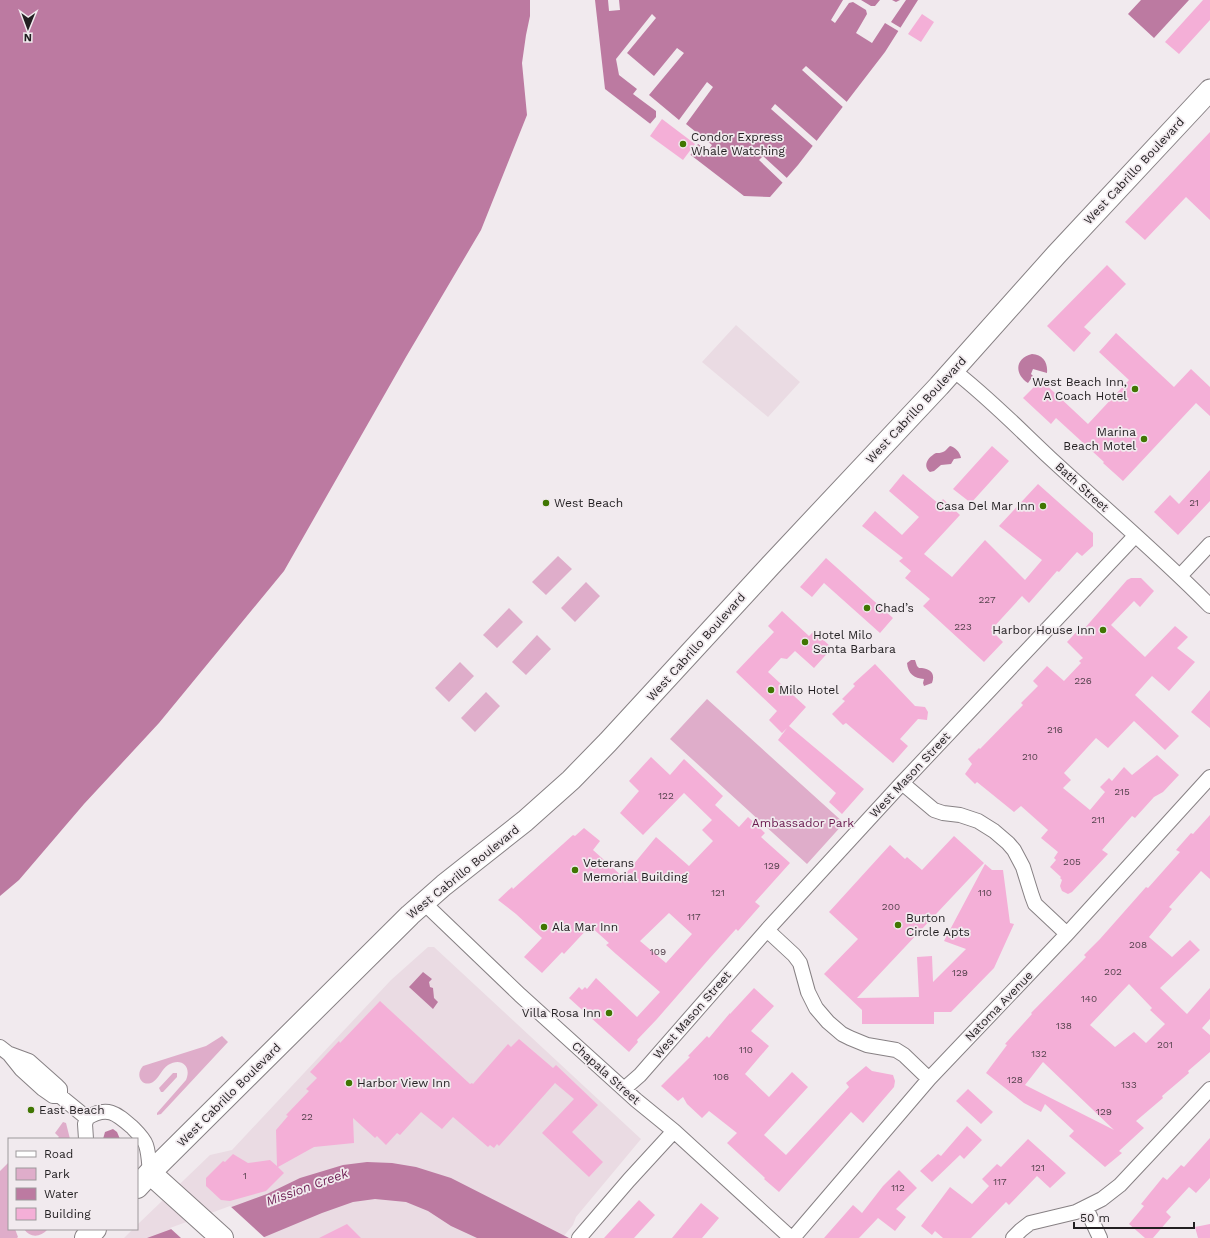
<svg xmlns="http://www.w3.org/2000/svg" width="1210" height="1238" font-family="'Work Sans',sans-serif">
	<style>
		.built { fill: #eadbe3 }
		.green { fill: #dfadca }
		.water { fill: #bc7aa1 }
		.pier { fill: #f1eaee }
		.building { fill: #f4afd7; fill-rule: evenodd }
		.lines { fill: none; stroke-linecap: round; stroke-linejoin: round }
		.street-casing { stroke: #878184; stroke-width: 16 }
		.secondary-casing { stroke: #878184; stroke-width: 23 }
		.primary-casing { stroke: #878184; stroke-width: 24 }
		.street { stroke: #fff; stroke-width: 14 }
		.secondary { stroke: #fff; stroke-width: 21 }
		.primary { stroke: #fff; stroke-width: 22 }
		.poi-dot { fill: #407602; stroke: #f1eaee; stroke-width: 1.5 }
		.labels { text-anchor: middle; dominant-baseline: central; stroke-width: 3.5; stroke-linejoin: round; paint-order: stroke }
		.number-label { font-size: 10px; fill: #56434e }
		.poi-label { font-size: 12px; fill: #221f21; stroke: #f1eaee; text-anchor: start }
		.street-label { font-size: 12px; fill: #221f21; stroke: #f1eaee }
		.park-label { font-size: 12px; fill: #6a1c50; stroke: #f1eaee }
		.water-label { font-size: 13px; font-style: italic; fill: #732559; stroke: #f1eaee }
	</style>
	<rect width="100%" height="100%" fill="#f1eaee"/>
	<path class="built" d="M736,325L800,382L768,417L702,362Z
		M428,947H434L641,1139L576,1217L573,1225L562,1238H124L133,1229H137V1225L210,1155L232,1150L391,980Z"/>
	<path class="green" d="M558,556L572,569L546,595L532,582Z
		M586,582L600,596L575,622L561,608Z
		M509,608L523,622L497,648L483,635Z
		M537,635L551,649L526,675L512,662Z
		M460,662L474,676L449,702L435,688Z
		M486,692L500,706L475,732L461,718Z
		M707,699L844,823L807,864L670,739Z
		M222,1036L228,1042L161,1114L157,1115V1113L186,1080C192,1066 181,1057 168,1065C162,1069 159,1078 153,1082C143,1088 134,1076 143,1066L206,1046Z
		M173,1073H177V1077L163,1092H161L159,1088Z
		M63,1122L66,1123L70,1139H57L59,1137L55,1133Z
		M9,1162V1229H15L18,1237L17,1238H0V1171Z
		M24,1229H48C40,1238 30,1238 24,1229Z"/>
	<path class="water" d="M0,0H530V16L526,35L522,63L527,115L481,230L406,357L284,571L159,723L84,804L19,880L0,896Z
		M595,0H918L885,52L798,165L770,197L744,196L605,89Z
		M1141,0H1189L1154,38L1128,14Z
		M1032,354C1043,355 1048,362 1047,373L1033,369L1031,374L1033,376L1028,383C1014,374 1015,358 1032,354Z
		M950,446C955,447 960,452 961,458L954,459L951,464L941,465L934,471L930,472C922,466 928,457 936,453C938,453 941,453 943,452C946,451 947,448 950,446Z
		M911,660H915L917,666L919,668C929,668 936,672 932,683L924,686L923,683L924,679C914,678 908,674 907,663Z
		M423,972L432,979L429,982L430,987L433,988L434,998L438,1002L433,1009L409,987Z
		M113,1129L117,1132L120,1139H103L105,1132Z
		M367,1162L392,1163L416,1167L451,1178L569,1238H477L451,1226L428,1211L406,1202L375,1199L353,1202L322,1213L262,1238H147L267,1194L300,1178L343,1165Z"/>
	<path class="pier" d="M608,0H619L620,10L609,11Z
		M843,0H861L871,6H875L880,0H892L896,2L900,0H906L891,22L901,28L900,32L885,23L872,43L856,33L867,14L866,10L853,2L849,3L835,23L831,20Z
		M652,14L656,18L627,53L654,76L677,48L684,53L649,95L679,120L707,82L713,87L686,124L712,145L708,151L698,144L689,157L649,125L656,117V111L633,94L637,89L619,75L616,59Z
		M806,66L848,103L844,108L802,70Z
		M775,104L818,142L814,147L771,109Z
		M763,156L788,179L784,184L759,160Z
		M230,1206L265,1238H181L170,1228Z"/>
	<path class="building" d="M1203,0H1210V20L1179,54L1165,42Z
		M922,14L934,22L921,42L908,34Z
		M662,119L695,144L683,160L650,136Z
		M1210,132V220L1186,197L1145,240L1125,222Z
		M1107,265L1126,284L1084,327L1091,333L1074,352L1047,326Z
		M1116,333L1174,387L1191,369L1210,387V416L1196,403L1123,481L1103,463L1104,462L1056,418L1051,424L1023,398L1041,380L1088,424L1129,380L1099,352Z
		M992,446L1009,461L971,503L953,489Z
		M1210,470V501L1178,535L1154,512L1170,495L1179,504Z
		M903,474L939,504L943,499L960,515L924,554L952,577L985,540L1025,580L1042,560L999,526L1038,484L1093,533V546L1082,556L1077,552L1059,572L1057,571L1029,603L1022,596L991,630L1003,642L984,662L923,606L930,599L905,578L911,571L899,561L903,558L862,526L875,511L902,535L919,517L889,491Z
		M826,558L893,618L880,633L824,583L812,597L800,587Z
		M1131,578H1141L1154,591L1140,607L1134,601L1111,625L1145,657L1175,626L1188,637L1177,648L1195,662L1169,691L1152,676L1135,695L1179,736L1165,750L1134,721L1108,748L1096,738L1064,773L1071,780L1063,788L1090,810L1105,792L1100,787L1109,778L1112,781L1124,767L1132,775L1157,755L1179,775L1163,792L1154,797L1135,818L1132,816L1102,850L1108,854L1072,892L1068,894L1062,891L1060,886L1062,880L1060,878L1061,877L1050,867L1056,860L1054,858L1058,852L1041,838L1048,830L1021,806L1014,812L977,782L975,784L965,774L972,764L968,759L979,748L980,749L1023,705L1021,703L1038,686L1033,681L1047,666L1064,681L1081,663L1079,661L1083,658L1067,642L1081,627L1084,629L1127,580Z
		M782,611L809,636L814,631L832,648L814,668L795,651L787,659L781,658L768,672L806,707L789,726L864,789L842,814L829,802L836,793L778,740L787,728L782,733L769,720L777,711L736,672L774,632L768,626Z
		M875,664L915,706L925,707L928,712L927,720L918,719L900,739L908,746L893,763L846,723L843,725L832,714L845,701L842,699L855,686L853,684Z
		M1210,690V728L1191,712Z
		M651,757L670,775L684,759L723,796L715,805L739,827L748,817L765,833L761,837L790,863L755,902L760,906L738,931L736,929L710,958L657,1019L637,1040L638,1042L629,1052L569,998L579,987L582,990L585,987L587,989L596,978L637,1017L660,992L616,954L606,945L609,943L590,926L564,954L562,952L542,973L524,957L542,938L516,914L498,900L512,887L513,889L573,835L575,836L584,828L600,841L593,850L623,877L656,837L689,866L713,841L702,830L712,820L684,793L643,835L620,813L639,791L629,781ZM669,913L692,934L666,963L640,941Z
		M1210,815V879L1201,871L1169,907L1172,909L1149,937L1172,957L1190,940L1200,950L1160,988L1187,1014L1210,988V1019L1202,1028L1210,1035V1052L1188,1071L1189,1073L1162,1096L1163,1098L1136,1121L1144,1128L1119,1151L1122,1153L1105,1167L1069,1136L1074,1131L1045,1104L1041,1112L1024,1103L986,1073L1007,1045L1005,1044L1032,1014L1031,1013L1086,957L1084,955L1100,939L1146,887L1148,888L1180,852L1176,850L1191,833L1193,834ZM1129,984L1152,1008L1150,1010L1165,1024L1146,1043L1134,1032L1115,1047L1090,1025ZM1043,1062L1114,1130L1025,1085Z
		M954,836L984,863L857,998L919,997L917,957L932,956L933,982L966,949L944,941L985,864L992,870H1003L1010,923L1014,924L994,968L951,1012H934V1024H862V1010L824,974L858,939L829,912L890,845L905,859L907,857L922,870Z
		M754,988L774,1006L751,1031L769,1046L745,1074L769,1097L792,1072L808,1087L764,1135L786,1155L849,1087L846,1083L866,1066L872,1071L893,1075L895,1081L894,1087L863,1123L851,1112L779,1192L764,1179L765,1178L727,1143L737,1133L709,1111L702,1118L687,1104L683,1097L678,1101L661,1086L690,1057L688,1056L707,1036L709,1038L730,1013V1014Z
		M380,1001L470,1084L472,1083L473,1084L508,1044L511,1047L519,1039L553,1068L556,1065L598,1105L572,1132L603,1162L589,1177L542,1133L574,1099L555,1083L499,1146L497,1144L494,1148L490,1145L488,1147L453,1117L442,1129L421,1112L400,1135L397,1133L386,1145L377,1136L375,1138L353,1118L354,1143L314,1147L278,1167L284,1173L266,1191L230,1201L221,1200L206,1186V1178L223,1161L225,1162L233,1154L248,1163L270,1160L277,1166L276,1130L288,1116L286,1115L309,1091L306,1089L317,1078L310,1072L339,1041L340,1043Z
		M968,1089L993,1112L981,1124L956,1101Z
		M967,1126L982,1140L964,1159L960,1155L932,1182L920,1171L938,1154L941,1156Z
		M1210,1138V1178L1196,1193L1189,1187L1166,1212L1171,1217L1153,1238H1145L1129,1224L1144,1206L1141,1204L1163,1177L1167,1180L1181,1165L1184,1167Z
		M1028,1139L1066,1173L1050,1188L1037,1176L1009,1205L1006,1202L971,1238H943L935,1231L932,1235L921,1226L950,1187L972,1204L989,1186L982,1179L997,1164L1001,1167Z
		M899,1170L917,1188L896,1209L906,1217L895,1231L878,1218L859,1238H824L853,1205L862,1213L883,1186Z
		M639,1200L655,1215L634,1238H604Z
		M701,1203L719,1218L702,1238H672Z
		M347,1224L361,1238H319Z
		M1210,1224V1238H1198L1195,1227Z"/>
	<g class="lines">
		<g class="street-casing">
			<path id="street" d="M953,370C988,397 1018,428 1050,458C1103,507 1159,554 1210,606
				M1180,576L1210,544
				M902,783L934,810L943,813L960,815L978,821L994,831L1008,843L1014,850L1023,867L1032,896L1035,904L1067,934
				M424,903L520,995L636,1100L674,1131L791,1238
				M767,930L794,955L800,963L808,992L816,1008L828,1022L842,1034L850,1038L867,1045L896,1050L904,1055L929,1079
				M0,1047L9,1054L21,1069L43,1089L53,1096H60L87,1118
				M10,1054L29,1061L56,1085L60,1089V1096
				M624,1089L640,1075L767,930L902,783L1135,536
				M86,1139L85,1124L87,1118C108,1105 117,1114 133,1128C138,1133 144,1139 146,1145C149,1154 149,1164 150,1173H146
				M1086,1208L1100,1238
				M579,1238L629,1180L674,1131
				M793,1238L929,1079L1067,934L1210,777
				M1013,1238L1021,1230L1030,1223L1076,1212L1102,1199L1120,1185L1210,1089"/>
		</g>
		<g class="secondary-casing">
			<path id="secondary" d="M150,1173L410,915L444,885L525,821L571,780L608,742L770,566L939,386L1056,255L1210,90"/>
		</g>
		<g class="primary-casing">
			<path id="primary" d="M137,1187L150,1173L222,1238
				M86,1238L95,1229"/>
		</g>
		<use href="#street" class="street"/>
		<use href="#secondary" class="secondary"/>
		<use href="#primary" class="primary"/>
	</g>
	<g class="poi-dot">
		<circle cx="683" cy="144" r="4"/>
		<circle cx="1135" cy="389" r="4"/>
		<circle cx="1144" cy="439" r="4"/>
		<circle cx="546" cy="503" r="4"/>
		<circle cx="1043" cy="506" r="4"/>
		<circle cx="867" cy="608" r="4"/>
		<circle cx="1103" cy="630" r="4"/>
		<circle cx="805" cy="642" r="4"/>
		<circle cx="771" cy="690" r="4"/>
		<circle cx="575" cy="870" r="4"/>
		<circle cx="898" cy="925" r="4"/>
		<circle cx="544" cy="927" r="4"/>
		<circle cx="609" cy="1013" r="4"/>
		<circle cx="349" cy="1083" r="4"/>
		<circle cx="31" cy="1110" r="4"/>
	</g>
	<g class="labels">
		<g class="number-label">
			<text x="1194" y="502">21</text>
			<text x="987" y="599">227</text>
			<text x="963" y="626">223</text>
			<text x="1083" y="680">226</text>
			<text x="1055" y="729">216</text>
			<text x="1030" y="756">210</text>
			<text x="1122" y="791">215</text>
			<text x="666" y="795">122</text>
			<text x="1098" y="819">211</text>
			<text x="1072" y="861">205</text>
			<text x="772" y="865">129</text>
			<text x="718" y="892">121</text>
			<text x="985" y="892">110</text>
			<text x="891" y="906">200</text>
			<text x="694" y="916">117</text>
			<text x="1138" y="944">208</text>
			<text x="658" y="951">109</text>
			<text x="1113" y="971">202</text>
			<text x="960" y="972">129</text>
			<text x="1089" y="998">140</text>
			<text x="1064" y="1025">138</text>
			<text x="1165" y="1044">201</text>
			<text x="746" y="1049">110</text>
			<text x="1039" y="1053">132</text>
			<text x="721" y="1076">106</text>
			<text x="1015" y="1079">128</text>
			<text x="1129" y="1084">133</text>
			<text x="1104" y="1111">129</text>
			<text x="307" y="1116">22</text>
			<text x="1038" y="1167">121</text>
			<text x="245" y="1175">1</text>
			<text x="1000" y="1181">117</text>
			<text x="898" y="1187">112</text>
		</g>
		<g class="poi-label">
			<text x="691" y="137">Condor Express<tspan x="691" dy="14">Whale Watching</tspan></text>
			<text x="1127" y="382" text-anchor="end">West Beach Inn,<tspan x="1127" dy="14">A Coach Hotel</tspan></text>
			<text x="1136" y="432" text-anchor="end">Marina<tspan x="1136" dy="14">Beach Motel</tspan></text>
			<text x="554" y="503">West Beach</text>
			<text x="1035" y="506" text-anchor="end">Casa Del Mar Inn</text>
			<text x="875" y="608">Chad’s</text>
			<text x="1095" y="630" text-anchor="end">Harbor House Inn</text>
			<text x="813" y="635">Hotel Milo<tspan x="813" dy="14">Santa Barbara</tspan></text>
			<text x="779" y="690">Milo Hotel</text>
			<text x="583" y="863">Veterans<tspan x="583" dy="14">Memorial Building</tspan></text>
			<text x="906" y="918">Burton<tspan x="906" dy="14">Circle Apts</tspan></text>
			<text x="552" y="927">Ala Mar Inn</text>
			<text x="601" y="1013" text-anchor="end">Villa Rosa Inn</text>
			<text x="357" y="1083">Harbor View Inn</text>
			<text x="39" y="1110">East Beach</text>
		</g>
		<g class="street-label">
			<text transform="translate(1134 171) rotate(-47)">West Cabrillo Boulevard</text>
			<text transform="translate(916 410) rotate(-47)">West Cabrillo Boulevard</text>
			<text transform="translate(1082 487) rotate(42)">Bath Street</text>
			<text transform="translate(696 647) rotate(-48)">West Cabrillo Boulevard</text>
			<text transform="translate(910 775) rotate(-47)">West Mason Street</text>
			<text transform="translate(463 872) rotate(-39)">West Cabrillo Boulevard</text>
			<text transform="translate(999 1006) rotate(-46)">Natoma Avenue</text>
			<text transform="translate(692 1015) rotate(-49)">West Mason Street</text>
			<text transform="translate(606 1073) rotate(42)">Chapala Street</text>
			<text transform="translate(229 1095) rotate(-45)">West Cabrillo Boulevard</text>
		</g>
		<g class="park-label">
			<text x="803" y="823">Ambassador Park</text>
		</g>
		<g class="water-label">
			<text transform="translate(307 1187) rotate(-20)">Mission Creek</text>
		</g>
	</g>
	<rect x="8" y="1138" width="130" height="92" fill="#f1eaee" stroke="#9e999c"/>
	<rect x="16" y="1151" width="20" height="6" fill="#ffffff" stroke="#9e999c"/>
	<text x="44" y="1158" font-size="12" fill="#221f21">Road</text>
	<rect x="16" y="1168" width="20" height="12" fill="#dfadca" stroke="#9e999c"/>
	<text x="44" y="1178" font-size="12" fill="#221f21">Park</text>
	<rect x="16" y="1188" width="20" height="12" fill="#bc7aa1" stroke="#9e999c"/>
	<text x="44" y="1198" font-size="12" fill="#221f21">Water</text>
	<rect x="16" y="1208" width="20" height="12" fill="#f4afd7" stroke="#9e999c"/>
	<text x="44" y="1218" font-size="12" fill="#221f21">Building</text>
	<g transform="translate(28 28) rotate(181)" stroke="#f1eaee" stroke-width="3" paint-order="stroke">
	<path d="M0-3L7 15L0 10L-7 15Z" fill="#221f21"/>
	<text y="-6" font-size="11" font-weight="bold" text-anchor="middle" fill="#221f21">N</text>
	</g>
	<path d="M1074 1222v6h120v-6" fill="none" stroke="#221f21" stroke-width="2"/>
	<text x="1080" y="1222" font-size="12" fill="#221f21" stroke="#f1eaee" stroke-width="3" paint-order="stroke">50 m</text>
</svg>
